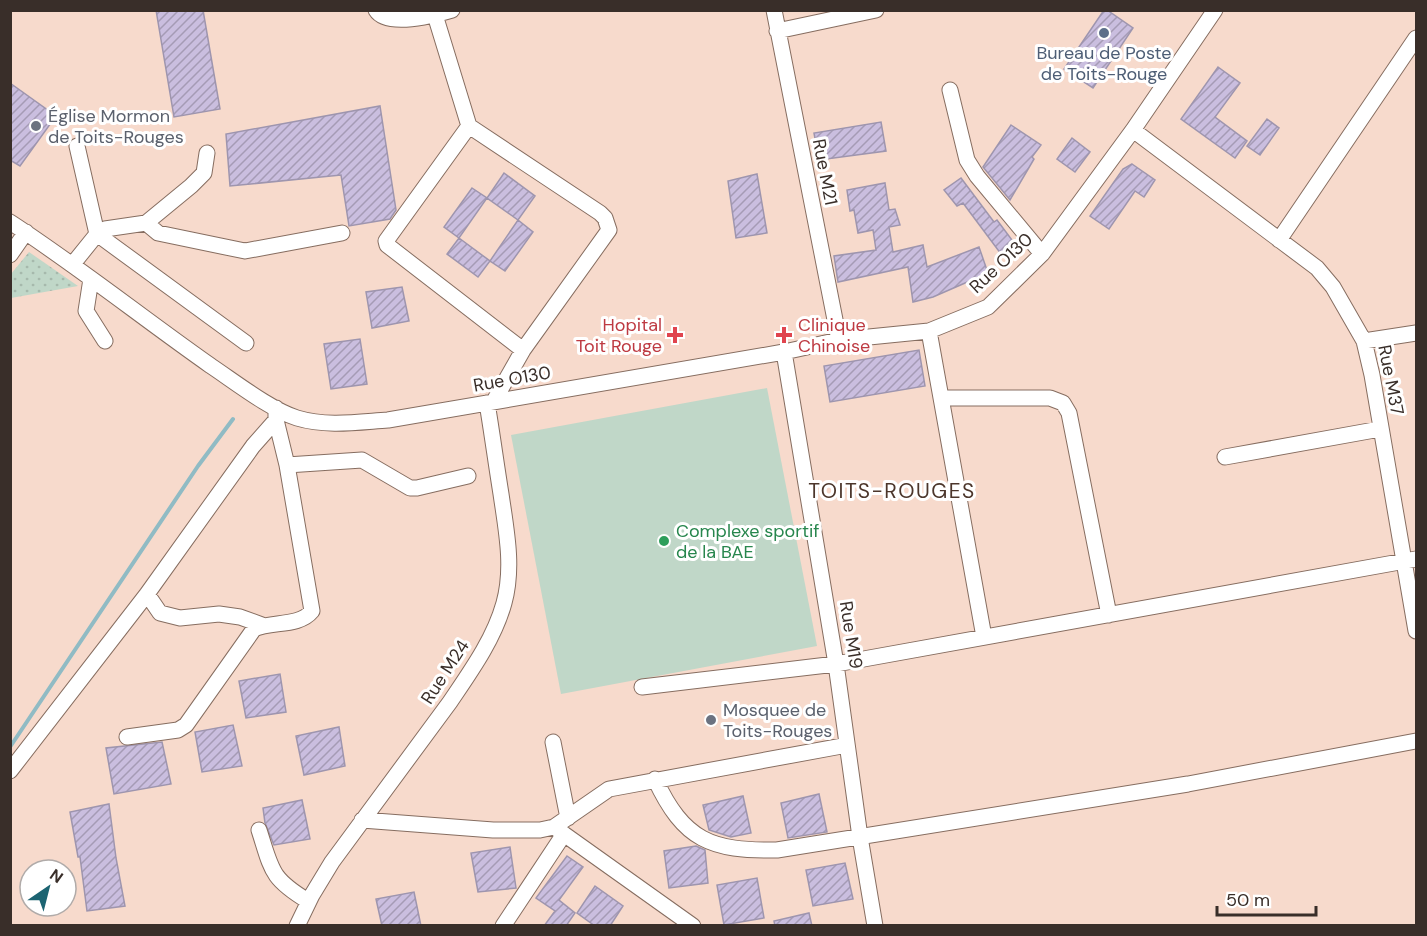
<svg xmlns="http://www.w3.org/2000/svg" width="1427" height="936" font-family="'DM Sans',sans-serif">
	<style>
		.grass { fill: url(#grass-dots) }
		.park { fill: #c0d7c8 }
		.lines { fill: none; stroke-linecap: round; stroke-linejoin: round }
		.stream { stroke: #90bbc4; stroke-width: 4 }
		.building { fill: url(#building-hatch); stroke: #9e95ae; stroke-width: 1.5 }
		.minor-casing { stroke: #866d60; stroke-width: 17 }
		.minor { stroke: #fff; stroke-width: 15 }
		.service-dot { fill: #5c6f8a; stroke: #fff; stroke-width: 2 }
		.worship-dot { fill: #6b7280; stroke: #fff; stroke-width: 2 }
		.health-dot { fill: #e0444e; stroke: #fff; stroke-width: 2 }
		.leisure-dot { fill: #2e9e5b; stroke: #fff; stroke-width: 2 }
		.labels { text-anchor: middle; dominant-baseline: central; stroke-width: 6; stroke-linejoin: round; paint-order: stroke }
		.service-label { font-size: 18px; fill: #4e5e75; stroke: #fff }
		.worship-label { font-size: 18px; fill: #5b616d; stroke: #fff; text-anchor: start }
		.street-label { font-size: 18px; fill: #392e29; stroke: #fff }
		.health-label { font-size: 18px; fill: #be3a42; stroke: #fff; text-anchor: end }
		.leisure-label { font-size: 18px; fill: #27864d; stroke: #fff; text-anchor: start }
		.quarter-label { font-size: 21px; letter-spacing: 1.5px; fill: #4c362b; stroke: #fff }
	</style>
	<defs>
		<pattern id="grass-dots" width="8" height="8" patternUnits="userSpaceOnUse" patternTransform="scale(1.5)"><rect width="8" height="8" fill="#c0d7c8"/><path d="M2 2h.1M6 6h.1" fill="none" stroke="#a6b9ac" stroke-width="1.8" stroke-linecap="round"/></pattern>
		<pattern id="building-hatch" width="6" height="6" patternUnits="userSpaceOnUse" patternTransform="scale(1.5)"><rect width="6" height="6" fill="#cabedf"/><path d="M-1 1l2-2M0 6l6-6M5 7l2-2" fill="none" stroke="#a59bb5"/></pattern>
	</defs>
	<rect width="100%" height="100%" fill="#f7dacc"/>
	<path class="grass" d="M29,252L78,286L11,298V274Z"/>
	<path class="park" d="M767,388L817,646L561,694L511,435Z"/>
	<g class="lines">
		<path class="stream" d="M10,747L198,466L233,419"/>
	</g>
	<path class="building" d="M156,10H203L220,109L174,117Z
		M1104,10H1107L1133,28L1093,88L1064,69Z
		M1218,67L1240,83L1215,117L1247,141L1235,158L1181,119Z
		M10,83L56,116L20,166L10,160Z
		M380,106L396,210L390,219L349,226L341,175L230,186L226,134Z
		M1267,119L1279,128L1260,155L1247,146Z
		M881,122L886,151L819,160L814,133Z
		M1011,125L1041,145L1032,157L1034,159L1010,200L983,167Z
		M1072,138L1090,152L1075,172L1057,159Z
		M1132,164L1155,180L1144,197L1135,191L1109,229L1090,216L1123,169Z
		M504,173L535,196L518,220L487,198Z
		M757,174L767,233L736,238L728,181Z
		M961,178L994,222L997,220L1015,244L1001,254L963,203L957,206L944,190Z
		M885,183L889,210L895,209L900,225L889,227L893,252L923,245L927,267L979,247L988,273L933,297L913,302L908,267L838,282L834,256L876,250L873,230L858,233L854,210L850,211L847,190Z
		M472,188L487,198L459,238L444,227Z
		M518,220L533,232L505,271L490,261Z
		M459,238L490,261L478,277L447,254Z
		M402,287L409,321L372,328L366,292Z
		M360,339L367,384L331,389L324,344Z
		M919,350L925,386L830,402L824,366Z
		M280,674L286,712L246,718L239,681Z
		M233,725L242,766L202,772L195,732Z
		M339,727L345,766L304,775L296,736Z
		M162,742L171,784L114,794L106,748Z
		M819,794L827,832L788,838L781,803Z
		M743,796L751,833L731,837L709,830L703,805Z
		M302,800L310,839L274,845L265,823L263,808Z
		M109,804L116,858L125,906L87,911L80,857H78L70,812Z
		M696,846L705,850L708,883L669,888L664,851Z
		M510,847L516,888L478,892L471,853Z
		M567,856L583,867L559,900L575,913L566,926H544L555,911L536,898Z
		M845,863L853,899L813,906L806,870Z
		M757,878L764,918L724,925L717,885Z
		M595,886L623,906L610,926H595L577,913Z
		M414,892L421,926H382L376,899Z
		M809,913L812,926H775L774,921Z"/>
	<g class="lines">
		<g class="minor-casing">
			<path id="minor" d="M376,10C387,28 435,15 452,10
				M774,10L839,340
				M435,15L469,126
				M777,31L876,10
				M950,90L967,160L977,176L1042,254
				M469,126L600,213L605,218L609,230L523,350L387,245L386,241Z
				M1133,130L1317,268L1333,287L1364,341L1372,375L1416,631
				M77,146L97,234L246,343
				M10,222C79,267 144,319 211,366C235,382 271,410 297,418C327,427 358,422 388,420L784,352L839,340L929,331L988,307L1042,254L1133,130L1215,10
				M146,223L158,233L245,251L342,233
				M1279,240L1416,38
				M10,255L26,232
				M72,265L97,234L105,229L146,223L191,186L204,173L207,153
				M91,279L86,311L105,341
				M929,331L984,637
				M1364,341L1416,333
				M784,352L836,664L860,837L875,926
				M941,398H1050L1063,403L1069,413L1109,615
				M494,401L523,350
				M1225,457L1380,429
				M287,465L362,460L410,488H417L468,476
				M147,594L160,613L180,618L219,614L240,617L262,625
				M642,687L836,664L1416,559
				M127,737L178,730L186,725L254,629C272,621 299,627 312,611L287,465L276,420V408
				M553,742L568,818
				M10,771L147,594L253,446L276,420
				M655,779C684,841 711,851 777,850L1188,784L1416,741
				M362,820L493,830H540L554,827L609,789L847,745
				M554,827L693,926
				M259,830C272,870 270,878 308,901
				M297,926L312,895L332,862L450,702C471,671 494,639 504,603C514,567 506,529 501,494C496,463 492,433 487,403
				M503,926L564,834"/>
		</g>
		<use href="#minor" class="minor"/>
	</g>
	<circle class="service-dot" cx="1104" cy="33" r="6"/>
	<g class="worship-dot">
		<circle cx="36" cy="126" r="6"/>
		<circle cx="711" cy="720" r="6"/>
	</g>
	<g class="health-dot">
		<path d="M672 326h6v6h6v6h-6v6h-6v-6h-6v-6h6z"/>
		<path d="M781 326h6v6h6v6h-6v6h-6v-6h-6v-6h6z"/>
	</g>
	<circle class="leisure-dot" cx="664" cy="541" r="6"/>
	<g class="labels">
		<g class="service-label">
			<text x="1104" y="53">Bureau de Poste<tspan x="1104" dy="21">de Toits-Rouge</tspan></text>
		</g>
		<g class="worship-label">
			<text x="48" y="116">Église Mormon<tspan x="48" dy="21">de Toits-Rouges</tspan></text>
			<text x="723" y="710">Mosquee de<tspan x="723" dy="21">Toits-Rouges</tspan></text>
		</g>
		<g class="street-label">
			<text transform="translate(825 172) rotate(79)">Rue M21</text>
			<text transform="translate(1001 263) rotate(-43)">Rue O130</text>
			<text transform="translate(512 379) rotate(-10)">Rue O130</text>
			<text transform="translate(1391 380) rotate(79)">Rue M37</text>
			<text transform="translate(851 635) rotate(81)">Rue M19</text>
			<text transform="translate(445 672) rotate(-57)">Rue M24</text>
		</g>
		<g class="health-label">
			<text x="662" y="325">Hopital<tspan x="662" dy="21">Toit Rouge</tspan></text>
			<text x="798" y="325" text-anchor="start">Clinique<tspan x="798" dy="21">Chinoise</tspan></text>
		</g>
		<g class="leisure-label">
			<text x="676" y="531">Complexe sportif<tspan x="676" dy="21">de la BAE</tspan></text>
		</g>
		<g class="quarter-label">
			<text x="892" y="491">TOITS-ROUGES</text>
		</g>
	</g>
	<rect width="1427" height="936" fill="none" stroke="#392e29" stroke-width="24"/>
	<g transform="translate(48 888) rotate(35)"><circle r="28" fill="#ffffff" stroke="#b0aba9" stroke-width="1.5"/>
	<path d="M0-4.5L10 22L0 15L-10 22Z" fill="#1c6472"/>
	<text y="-9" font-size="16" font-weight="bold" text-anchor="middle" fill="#392e29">N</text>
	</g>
	<path d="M1217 906v9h99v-9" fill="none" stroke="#392e29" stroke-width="3"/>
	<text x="1226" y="906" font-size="18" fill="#392e29" stroke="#ffffff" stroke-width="4.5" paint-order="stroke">50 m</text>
</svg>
